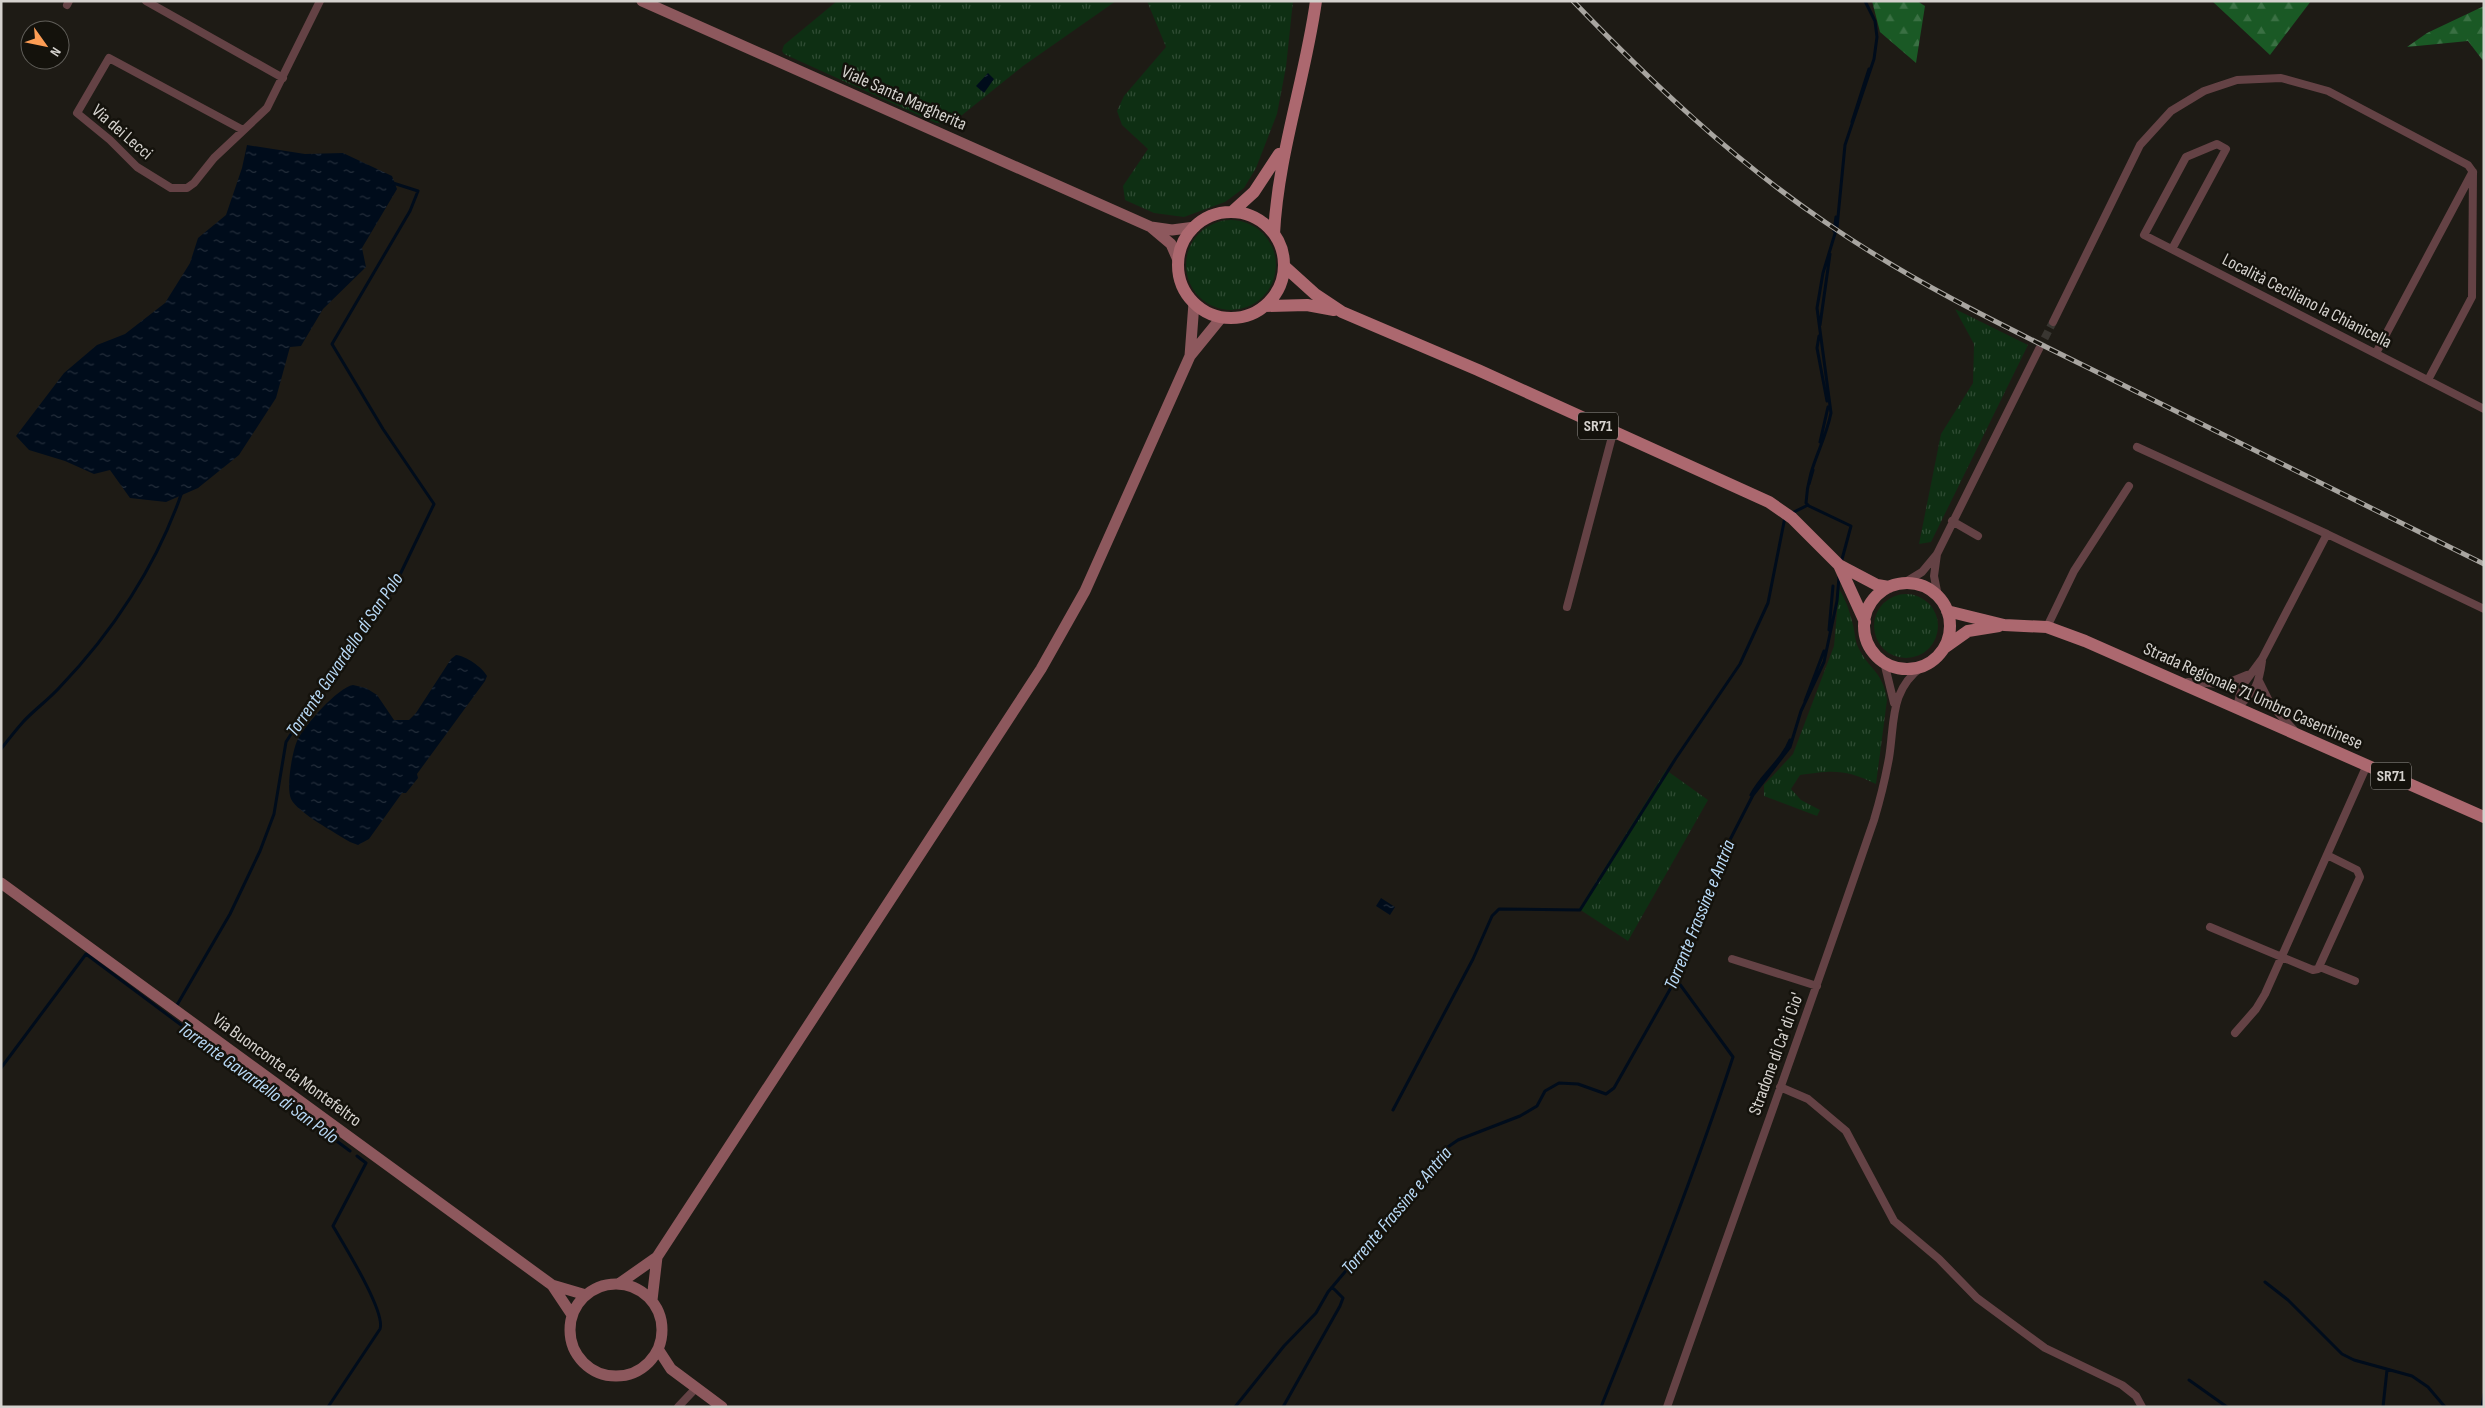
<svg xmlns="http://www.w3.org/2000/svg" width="2485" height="1408" font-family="'Sofia Sans Condensed',sans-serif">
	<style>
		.grass { fill: url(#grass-tufts) }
		.forest { fill: url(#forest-firs) }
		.water { fill: url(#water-ripples) }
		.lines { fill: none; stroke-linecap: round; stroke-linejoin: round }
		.stream { stroke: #000c1b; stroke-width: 3 }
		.street-tunnel { stroke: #393631; stroke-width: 8; stroke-dasharray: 8 4; stroke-linecap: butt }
		.street { stroke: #644245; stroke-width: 8 }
		.secondary { stroke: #8d585d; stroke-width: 11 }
		.primary { stroke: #ac686f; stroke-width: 12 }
		.rail-casing { stroke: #a8a5a0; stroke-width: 5 }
		.rail { stroke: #14120c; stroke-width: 3; stroke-dasharray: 9; stroke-linecap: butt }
		.labels { text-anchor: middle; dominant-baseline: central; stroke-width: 5; stroke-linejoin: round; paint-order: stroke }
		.shield { fill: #14120c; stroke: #9b9894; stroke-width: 1 }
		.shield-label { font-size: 16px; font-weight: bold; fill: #d5d2ce }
		.street-label { font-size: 18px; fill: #d5d2ce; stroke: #14120c }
		.water-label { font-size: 19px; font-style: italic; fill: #b8d9f6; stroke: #14120c }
	</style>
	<defs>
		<pattern id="grass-tufts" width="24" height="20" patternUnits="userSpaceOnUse" patternTransform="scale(1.25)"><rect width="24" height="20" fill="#0e2f13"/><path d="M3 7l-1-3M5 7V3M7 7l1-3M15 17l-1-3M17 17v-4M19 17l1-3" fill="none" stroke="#304c34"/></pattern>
		<pattern id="forest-firs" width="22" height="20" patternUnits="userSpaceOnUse" patternTransform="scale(1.25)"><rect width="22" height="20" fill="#1a5925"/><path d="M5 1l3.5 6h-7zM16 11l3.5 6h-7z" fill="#3a7043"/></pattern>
		<pattern id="water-ripples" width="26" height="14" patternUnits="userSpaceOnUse" patternTransform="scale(1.25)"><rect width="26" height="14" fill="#000c1b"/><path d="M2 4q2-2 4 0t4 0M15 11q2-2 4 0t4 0" fill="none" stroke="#242e3b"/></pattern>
	</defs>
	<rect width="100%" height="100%" fill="#1e1b15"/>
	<path class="grass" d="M837,1H1116L1023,66L951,124L936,123L784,54L782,51L784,45Z
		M1147,1H1293L1286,67L1277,114L1256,168L1244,188L1225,202L1184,217L1154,213L1125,200L1123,186L1148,149L1122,125L1117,111L1124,96L1166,47Z
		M1186 265a45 45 0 1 1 90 0a45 45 0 1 1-90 0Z
		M1955,309L2028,345L1931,542L1919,544L1941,434L1973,383L1974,344Z
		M1839,589C1846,600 1850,612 1853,625C1855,632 1855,641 1858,647C1869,670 1883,671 1887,700L1876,784C1846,769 1833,770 1800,775L1791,789L1801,800L1820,810L1817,816L1764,796V785L1793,754L1834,646Z
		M1874 626a32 32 0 1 1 64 0a32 32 0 1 1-64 0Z
		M1666,770L1708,800L1628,941L1579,909Z"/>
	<path class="forest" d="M1872,1H1917L1925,6L1916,63L1880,32Z
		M2212,1H2311L2270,55Z
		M2484,6V62L2468,41L2407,47L2427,33Z"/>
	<path class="water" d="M988,73L994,79L984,93L976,86Z
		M247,145L305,154L343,153L392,176L397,189L362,248L366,267L323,309L301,346L290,347L276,398L239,455L198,488L166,502L130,498L110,470L94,474L65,461L29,450L16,436L64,373L97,345L125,334L165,303L190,263L198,238L226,215L242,168Z
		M456,655C466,656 482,667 487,676L485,681L417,774L418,778L406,793H402L369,839L358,845L350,842C336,833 298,813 291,799C286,787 292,753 297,741C303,727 338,687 353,685L366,688L377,695L394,720H409L416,713L451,659Z
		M1381,898L1395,907L1390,915L1376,906Z"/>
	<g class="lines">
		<path class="stream" d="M1852,122L1869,69
			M1834,231L1836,217
			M1820,325L1830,254
			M1819,336L1817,348L1827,401
			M1820,442L1828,407
			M1809,484L1813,470
			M1790,514L1808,505
			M1841,563L1851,526L1809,506L1806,503C1808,465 1824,447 1831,413L1817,308L1823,273L1837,227L1845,145L1874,59L1877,37L1875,21L1865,1
			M1829,630L1833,586
			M1805,701L1824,651
			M1,749C8,740 15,731 23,722C34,710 48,700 59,688C112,633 157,565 182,492
			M1751,795C1761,775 1782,761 1790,740
			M177,1005L230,914L260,851L274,814L286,742L317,693L374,619L395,585L434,504L383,429L332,344L410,211L418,191L393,183L392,185
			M1,1068L86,954L350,1151
			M1393,1110L1473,959L1492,916L1499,909L1580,910L1676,758L1740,664L1768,603L1785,517
			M2265,1282L2288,1300L2342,1354L2354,1360L2412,1376L2428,1387L2445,1407
			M2189,1380L2227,1407
			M328,1407L380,1329C386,1312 344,1245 333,1226L366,1163L357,1156
			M1235,1407L1284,1346L1316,1313L1328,1292L1409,1196L1442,1151L1458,1140L1520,1116L1537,1106L1545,1091L1559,1083L1578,1084L1606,1094L1614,1088L1681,970L1716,867L1753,795L1790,747L1801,711L1824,662L1837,601L1839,577
			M1283,1407L1340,1306L1343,1298L1332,1287
			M1601,1407C1648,1291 1694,1175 1733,1057L1676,979
			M2383,1407L2387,1370
			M2482,1407L2484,1394"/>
		<path class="street-tunnel" d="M2039,349L2053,322"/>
		<path class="street" d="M146,1L283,78
			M67,5L69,1
			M243,130L109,58L77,113L110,140L137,167L171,188H187L194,183L214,158L267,108L320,1
			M2172,249L2226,149L2217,144L2186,157L2144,235L2484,409
			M2053,322L2140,145L2171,111L2204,91L2237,80L2281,78L2328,91L2468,165L2473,172
			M2376,353L2472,173
			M2428,380L2472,297L2473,172
			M2137,447L2327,534
			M1952,521L1978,536
			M1937,554L1934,576L1938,596
			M1904,583L1922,572L1937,554L2039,349
			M1567,607L1613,433
			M2047,627L2074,571L2129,486
			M1884,662L1894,703
			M2259,681L2271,705L2294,730
			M2188,682L2225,684L2247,675
			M2237,707L2242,686L2262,659L2327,534L2484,609
			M2237,707C2255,693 2259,684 2262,661
			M2210,927L2313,970L2318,969L2360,877L2357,870L2327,855
			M1732,959L1817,986
			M2320,967L2355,981
			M2235,1033L2256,1009L2265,994L2367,765
			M1780,1087L1808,1099L1846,1131L1894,1221L1939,1259L1977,1298L2045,1348L2122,1385L2136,1396L2142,1407
			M678,1407L696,1388
			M1667,1407C1736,1211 1807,1016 1874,820C1880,800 1885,780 1889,758C1895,722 1889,690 1923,666"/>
		<path class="secondary" d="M642,1L1151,227L1172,230L1195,227
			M1152,228L1171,244L1178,260
			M1190,356L1194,303
			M1,883L552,1285L586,1295
			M620,1283L657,1257L1041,669L1085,591L1190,356L1221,318
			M570 1330a46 46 0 1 1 92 0a46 46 0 1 1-92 0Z
			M552,1285L572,1315
			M652,1300L657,1257
			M658,1349L671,1369L722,1407"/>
		<path class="primary" d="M1232,212L1254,192L1279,154
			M1178 265a53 53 0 1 1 106 0a53 53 0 1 1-106 0Z
			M1274,234C1278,154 1305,80 1316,1
			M1284,266L1315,294L1342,312L1478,370L1769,502L1792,518L1839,565L1865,622
			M1265,306L1307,305L1334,310
			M1839,565L1877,585L1889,587
			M1864 626a43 43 0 1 1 86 0a43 43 0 1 1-86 0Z
			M1947,611L2004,625L2047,627L2085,641L2484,817
			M1944,648L1968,631L1999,626"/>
		<g class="rail-casing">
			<path id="rail" d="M1573,1C1651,82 1732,159 1825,222C1916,285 2016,332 2115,381C2238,442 2361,503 2484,564"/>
		</g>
		<use href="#rail" class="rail"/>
	</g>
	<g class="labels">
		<g class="shield">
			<rect x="1578" y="412.5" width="40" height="27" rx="4"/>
			<rect x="2371" y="762.5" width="40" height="27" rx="4"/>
		</g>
		<g class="shield-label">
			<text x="1598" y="426">SR71</text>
			<text x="2391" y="776">SR71</text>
		</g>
		<g class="street-label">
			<text transform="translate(904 98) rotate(24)">Viale Santa Margherita</text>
			<text transform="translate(122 132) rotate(41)">Via dei Lecci</text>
			<text transform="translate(2307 301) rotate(27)">Località Ceciliano la Chianicella</text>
			<text transform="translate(2253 696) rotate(24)">Strada Regionale 71 Umbro Casentinese</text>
			<text transform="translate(1776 1054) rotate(-70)">Stradone di Ca' di Cio'</text>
			<text transform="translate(287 1070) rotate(36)">Via Buonconte da Montefeltro</text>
		</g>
		<g class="water-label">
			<text transform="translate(345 655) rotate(-56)">Torrente Gavardello di San Polo</text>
			<text transform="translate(1700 915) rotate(-68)">Torrente Frassine e Antria</text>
			<text transform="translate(258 1083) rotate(36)">Torrente Gavardello di San Polo</text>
			<text transform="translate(1397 1211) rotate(-50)">Torrente Frassine e Antria</text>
		</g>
	</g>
	<rect width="2485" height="1408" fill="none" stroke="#d5d2ce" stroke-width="5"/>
	<g transform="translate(45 45) rotate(123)"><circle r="24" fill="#14120c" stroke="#615f5a"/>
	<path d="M0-4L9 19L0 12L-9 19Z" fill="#fd9d55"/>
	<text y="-8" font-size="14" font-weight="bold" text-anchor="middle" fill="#d5d2ce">N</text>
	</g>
</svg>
